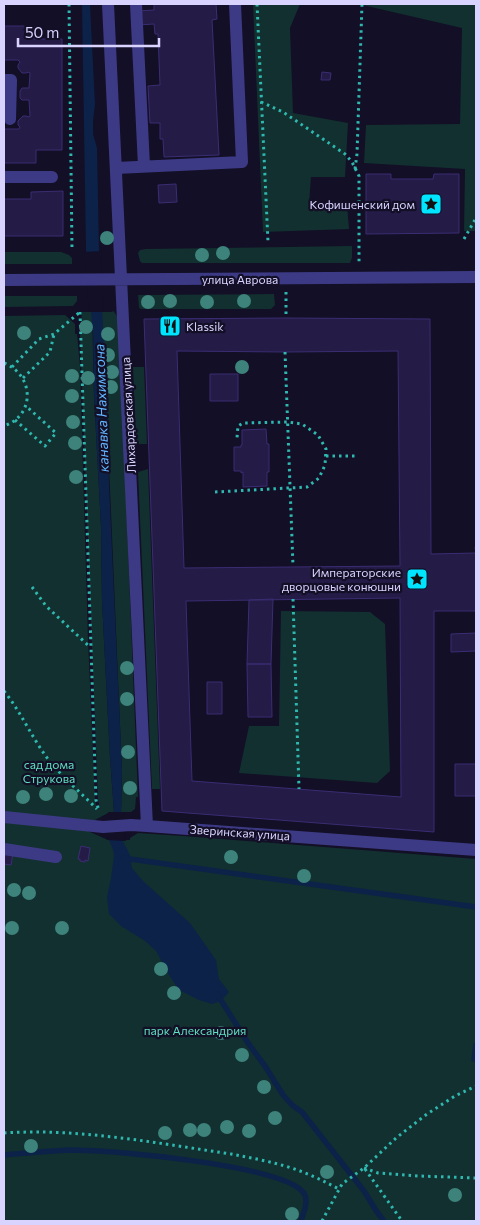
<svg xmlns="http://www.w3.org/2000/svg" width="480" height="1225" font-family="Commissioner,sans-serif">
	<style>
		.green { fill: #12302f }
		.water { fill: #0c2248 }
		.pier { fill: #130f26 }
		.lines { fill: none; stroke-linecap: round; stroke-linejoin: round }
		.stream { stroke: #0c2248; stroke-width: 5.5 }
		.building { fill: #241b47; stroke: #3b2d73; fill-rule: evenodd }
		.path { stroke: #2fb8b0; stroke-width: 3; stroke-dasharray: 2.5 4; stroke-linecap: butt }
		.minor { stroke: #3d3a85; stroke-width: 12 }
		.tree { fill: #3d827b }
		.labels { text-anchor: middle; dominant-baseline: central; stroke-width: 4.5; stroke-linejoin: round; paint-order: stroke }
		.poi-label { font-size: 12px; fill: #d9d4ff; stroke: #130f26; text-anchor: end }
		.street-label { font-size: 12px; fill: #d9d4ff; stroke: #130f26 }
		.park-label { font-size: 12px; fill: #5fe0c0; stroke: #130f26 }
		.water-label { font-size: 14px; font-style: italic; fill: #62b6ff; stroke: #130f26 }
	</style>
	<rect width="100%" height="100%" fill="#130f26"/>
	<path class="green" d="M253,4H300L290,28L293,113L348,123L345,177H311L309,204L347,205L349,229L263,232Z
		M358,4H476V231H464L465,169L364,163L366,125L460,124L462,28Z
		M352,246V258L350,263H142L140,261L138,253L140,250L146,249Z
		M4,252H61L69,255L72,258V264H4Z
		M274,294L275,305L271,309H141L139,308L138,295Z
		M4,296H77V301L73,306L4,307Z
		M113,311C117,314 118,320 119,325L138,797H136L135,809L131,812H121L122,770C115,617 110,465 101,312H112Z
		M82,312H92L94,395L101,526L102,601L110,757L114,812H108V813L95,820L87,821L4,812V316L65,315L75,324V334H77L80,366L88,639L95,800L96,805L100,809L98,800L80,334Z
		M133,367H144L147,444H136Z
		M148,469L160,789H152L138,472Z
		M281,611L370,612L385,624L390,771L377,783L239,773L249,726H279Z
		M4,821L88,831L108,840H130V838L138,833L183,836L476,859V1221H4Z"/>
	<path class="water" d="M82,4H90L95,104L93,121V134L97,148L99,250L108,423L109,484L122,770L121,812L123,841L130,855L132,868L143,881L190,923L216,960L219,979L229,992L225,997L218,1002L212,1004L199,1000L179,990L169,975L156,951L145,941L121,926L109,914L107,897L111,878L114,856L113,850L109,840L114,812L110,757L102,601L101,526L94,395L93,334L86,250Z"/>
	<path class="pier" d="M101,251L104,312H89L84,252Z
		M111,812H123L126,841L107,840Z"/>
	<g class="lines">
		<path class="stream" d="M123,858L476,907
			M217,994L248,1043L265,1066L283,1095L292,1105L302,1112L364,1191L377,1212L384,1221
			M474,1059L476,1045
			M4,1155C26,1153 50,1151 72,1150C112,1150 280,1165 303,1192C310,1200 303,1213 301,1221"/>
	</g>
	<path class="building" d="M154,4H216L217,19L212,20L219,155L164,157L163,139H160V123H150L148,86L160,85L158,34H155L154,24L138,25V11L154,10Z
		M4,26H34V39H62V150H36V163H4V129H19L20,127L18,125V121L23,116H26L29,117L30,116L29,100H22L20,98V91L22,88H29L30,73L29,72L26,73H22L18,68V65L20,62L18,60H4Z
		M322,72L331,73L330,80H321Z
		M366,174H391V179H433L434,174H459V233L366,234Z
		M176,184L177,202L159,203L158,185Z
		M63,191V236H4V199H31V192Z
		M286,318L430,319L431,554L476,553L475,547H476V611H434V832L162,811L144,319ZM177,351L285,352L398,351L400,566L184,568ZM400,598L401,797L192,781L186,601Z
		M210,374H238V401H210Z
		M266,429L267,444H269V472H267V486L243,487V472L241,473V471H234V447H241V445H242V430Z
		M273,599L271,664H247L249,600Z
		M476,633V651L451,652V634Z
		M247,664H271L272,717H248Z
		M207,682H222V714H207Z
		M455,764H476V796H455Z
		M81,846L90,848L88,861L85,860V862L80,861V859H78Z
		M5,852L13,853L11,865L4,864Z"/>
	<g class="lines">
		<path class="path" d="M69,4L72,249
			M257,4L268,242
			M261,102L283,112L345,154L352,162L359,176V262
			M355,169L357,154L362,4
			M464,239L476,218
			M286,292V318
			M80,312L96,800L99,811
			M285,352L293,566
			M4,363C34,375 36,415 4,426
			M12,367L39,339L54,334L80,312
			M23,378L50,352L54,334
			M15,420L45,446L56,433L26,406
			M326,456H357
			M215,492L307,487L319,478L325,465L326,449L318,435L302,424L288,422L243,423L238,426L237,438
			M32,587L46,606L90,647
			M293,599L299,789
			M4,691C21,712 32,738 48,759C63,778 81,793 97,809
			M4,1133C79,1128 156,1143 231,1154C257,1159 285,1164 310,1175C320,1179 329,1184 339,1189
			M364,1168L378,1173L419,1176L476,1178
			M365,1169L402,1221
			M322,1221L342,1184L364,1168L396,1138L427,1114L455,1096L476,1086"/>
		<path class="minor" d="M108,4L147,826
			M136,4L144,166
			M4,80H11L10,119
			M116,168L242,162L235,4
			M4,177H52
			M4,280L476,277
			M4,817L103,827L131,825L147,826L476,850
			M4,849L56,857"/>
	</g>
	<g class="tree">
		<circle cx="107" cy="238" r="7"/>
		<circle cx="223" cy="253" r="7"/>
		<circle cx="202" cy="255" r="7"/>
		<circle cx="170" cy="301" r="7"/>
		<circle cx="244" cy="301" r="7"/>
		<circle cx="148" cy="302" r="7"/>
		<circle cx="207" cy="302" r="7"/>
		<circle cx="86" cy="327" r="7"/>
		<circle cx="24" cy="333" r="7"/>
		<circle cx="108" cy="334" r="7"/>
		<circle cx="108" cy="355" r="7"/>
		<circle cx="242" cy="367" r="7"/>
		<circle cx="112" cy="372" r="7"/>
		<circle cx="72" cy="376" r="7"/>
		<circle cx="88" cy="378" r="7"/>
		<circle cx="111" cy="387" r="7"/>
		<circle cx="72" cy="396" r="7"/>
		<circle cx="73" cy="422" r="7"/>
		<circle cx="75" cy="443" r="7"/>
		<circle cx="76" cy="477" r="7"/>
		<circle cx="127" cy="668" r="7"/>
		<circle cx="127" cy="699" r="7"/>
		<circle cx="128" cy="752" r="7"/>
		<circle cx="130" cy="788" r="7"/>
		<circle cx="46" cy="794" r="7"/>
		<circle cx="71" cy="796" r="7"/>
		<circle cx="23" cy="797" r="7"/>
		<circle cx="231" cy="857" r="7"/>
		<circle cx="304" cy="876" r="7"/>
		<circle cx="14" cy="890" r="7"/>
		<circle cx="29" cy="893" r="7"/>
		<circle cx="12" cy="928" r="7"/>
		<circle cx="62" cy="928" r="7"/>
		<circle cx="161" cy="969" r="7"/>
		<circle cx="174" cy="993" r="7"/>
		<circle cx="221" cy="1033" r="7"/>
		<circle cx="242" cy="1055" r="7"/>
		<circle cx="264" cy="1087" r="7"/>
		<circle cx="275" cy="1118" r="7"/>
		<circle cx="227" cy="1127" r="7"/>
		<circle cx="190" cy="1130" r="7"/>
		<circle cx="204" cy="1130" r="7"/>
		<circle cx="249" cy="1131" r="7"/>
		<circle cx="165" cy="1133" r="7"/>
		<circle cx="31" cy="1146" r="7"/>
		<circle cx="327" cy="1172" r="7"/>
		<circle cx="455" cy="1195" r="7"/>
		<circle cx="292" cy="1214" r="7"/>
	</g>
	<defs>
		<g id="sight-square" transform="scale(1.125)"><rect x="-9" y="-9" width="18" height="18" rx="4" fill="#00e5ff" stroke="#130f26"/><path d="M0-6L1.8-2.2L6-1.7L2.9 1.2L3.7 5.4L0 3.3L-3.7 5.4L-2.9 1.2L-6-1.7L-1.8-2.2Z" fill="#111"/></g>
		<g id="restaurant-square" transform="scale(1.125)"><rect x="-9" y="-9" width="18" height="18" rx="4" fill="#00e5ff" stroke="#130f26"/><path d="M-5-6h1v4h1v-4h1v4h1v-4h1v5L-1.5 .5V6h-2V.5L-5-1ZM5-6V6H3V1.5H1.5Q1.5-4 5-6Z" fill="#111"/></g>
	</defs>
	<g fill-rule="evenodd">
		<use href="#sight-square" x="431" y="204"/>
		<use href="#restaurant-square" x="170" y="326"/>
		<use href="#sight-square" x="417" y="579"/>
	</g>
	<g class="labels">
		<g class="poi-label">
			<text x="415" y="204">Кофишенский дом</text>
			<text x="186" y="326" text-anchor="start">Klassik</text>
			<text x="401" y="572">Императорские<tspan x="401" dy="14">дворцовые конюшни</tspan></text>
		</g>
		<g class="street-label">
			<text x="240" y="279">улица Аврова</text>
			<text transform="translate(128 415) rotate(-93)">Лихардовская улица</text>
			<text transform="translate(240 832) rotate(4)">Зверинская улица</text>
		</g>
		<g class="park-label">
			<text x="49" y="764">сад дома<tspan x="49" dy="14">Струкова</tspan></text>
			<text x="195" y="1030">парк Александрия</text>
		</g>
		<g class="water-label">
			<text transform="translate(101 408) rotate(-92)">канавка Нахимсона</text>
		</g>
	</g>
	<rect width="480" height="1225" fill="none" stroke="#d9d4ff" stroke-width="10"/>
	<path d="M18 38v8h141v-8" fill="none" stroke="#d9d4ff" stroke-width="2.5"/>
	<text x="25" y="38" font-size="15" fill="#d9d4ff" stroke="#130f26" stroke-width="4" paint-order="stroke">50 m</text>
</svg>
